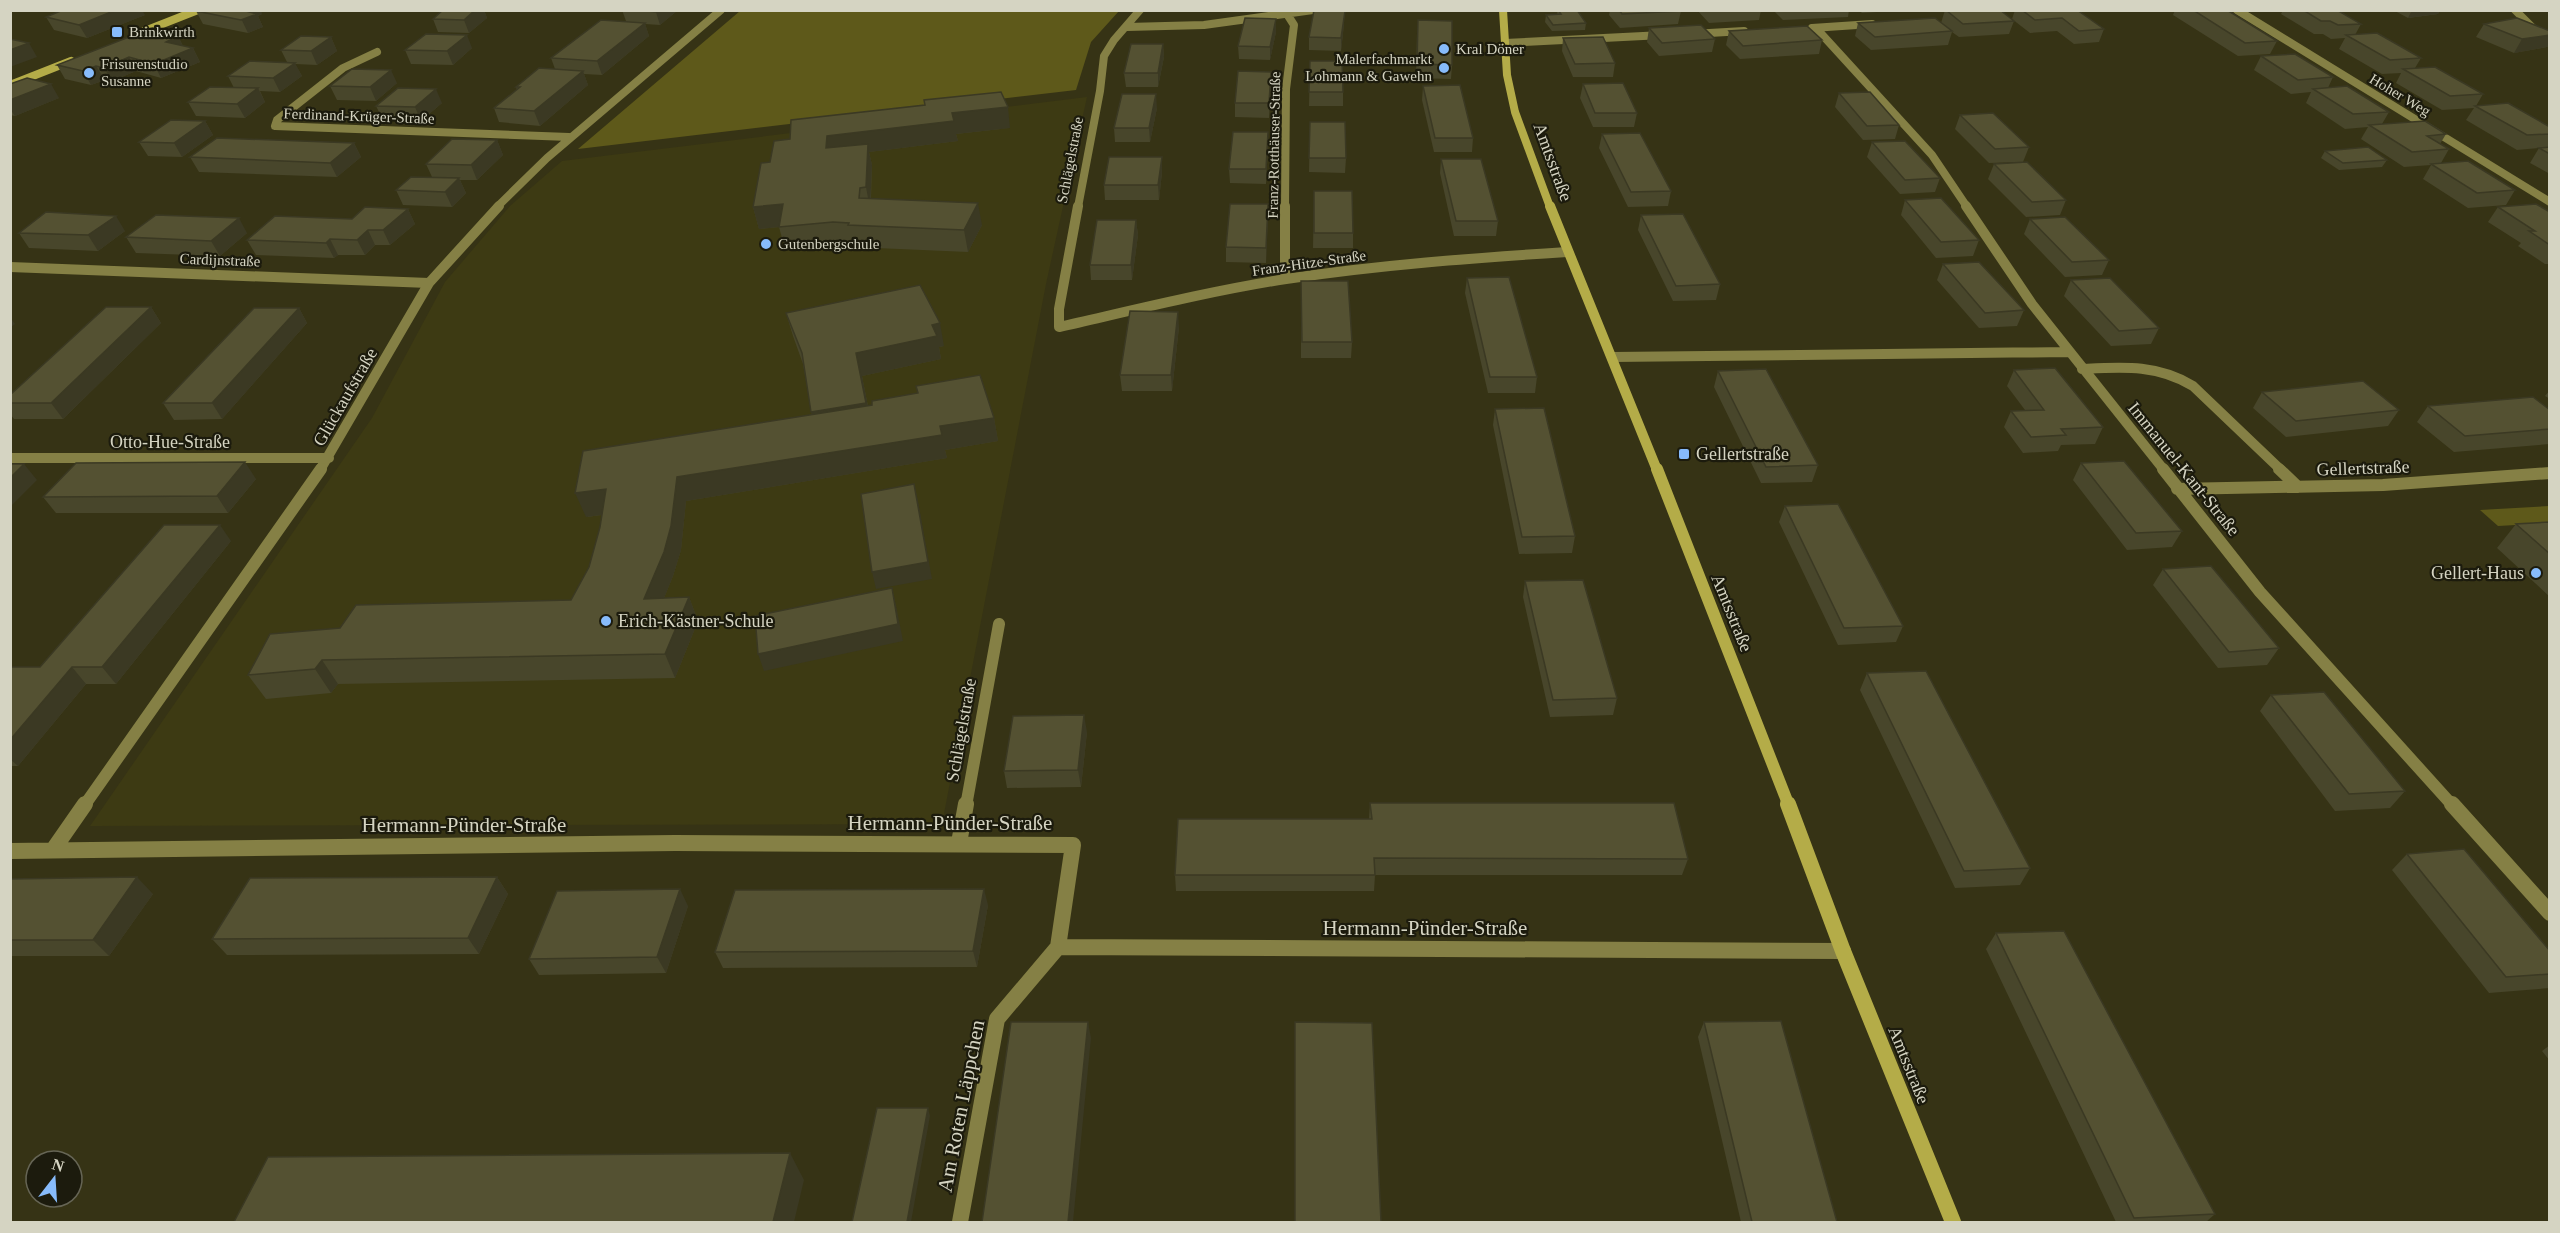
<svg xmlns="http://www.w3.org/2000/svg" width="2560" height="1233" font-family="Georgia,serif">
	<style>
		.built { fill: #3d3a13 }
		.green { fill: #5e591a }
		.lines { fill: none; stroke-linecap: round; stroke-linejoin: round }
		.street-far3 { stroke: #858045; stroke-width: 8 }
		.street-far2 { stroke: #858045; stroke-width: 10 }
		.street-far1 { stroke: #858045; stroke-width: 12 }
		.street { stroke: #858045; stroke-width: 16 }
		.secondary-far3 { stroke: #b4ac48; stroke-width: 8 }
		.secondary-far2 { stroke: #b4ac48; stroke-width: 10 }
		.secondary-far1 { stroke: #b4ac48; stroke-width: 12 }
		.secondary { stroke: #b4ac48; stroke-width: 16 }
		.wall { fill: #48462b }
		.shaded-wall { fill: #3b3923 }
		.building { fill: #545132; stroke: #3b3923; stroke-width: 1.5 }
		.poi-dot { fill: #87bbfb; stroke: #1c1b0d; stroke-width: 2 }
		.labels { text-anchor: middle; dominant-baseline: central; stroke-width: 4.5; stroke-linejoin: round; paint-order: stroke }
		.far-poi-label { font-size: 15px; fill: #d5d4c2; stroke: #1c1b0d; text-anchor: start }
		.far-street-label { font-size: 15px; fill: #d5d4c2; stroke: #1c1b0d }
		.street-label { font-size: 18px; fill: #d5d4c2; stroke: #1c1b0d }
		.poi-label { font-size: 18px; fill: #d5d4c2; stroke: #1c1b0d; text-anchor: start }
		.near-street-label { font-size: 21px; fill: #d5d4c2; stroke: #1c1b0d }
	</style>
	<rect width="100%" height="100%" fill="#363315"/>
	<path class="built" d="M1087,97L1046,284L942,824L90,826L372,418L445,282L510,206L562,161Z"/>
	<path class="green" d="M740,11H1119L1091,42L1076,90L578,149Z
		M2549,506V523L2498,526L2480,510Z"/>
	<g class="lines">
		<path class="street-far3" d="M2237,10L2550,202
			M2515,10L2537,32L2550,38
			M1127,27L1204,25L1313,10
			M1812,28L1872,24
			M1816,28L1932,155L1967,207
			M1692,34L1744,31
			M1505,43L1663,35
			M377,52L343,68L277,120L275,126L569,137
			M497,207L547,158L721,10
			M1078,207L1100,91L1104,56L1114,40L1140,10
			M1285,207L1286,89L1294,25L1287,14"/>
		<path class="street-far2" d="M1078,206L1059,309V327C1134,310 1210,291 1286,279C1379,265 1473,258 1567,252
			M1966,206L2032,304L2164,470
			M10,267L429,283
			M1285,279V206
			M1612,357L2068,352
			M2082,369C2122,367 2157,364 2193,386L2281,470
			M10,458H329
			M320,470L429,283L499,206"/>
		<path class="street-far1" d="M2163,469L2260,592L2453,806
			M2279,469L2298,487
			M2177,489L2383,485L2550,473
			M84,806L321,469
			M966,806L999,624"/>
		<path class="street" d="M2452,804L2550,913
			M959,843L966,804
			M53,850L85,804
			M10,851L675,843L1073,845L1058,947L1843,951
			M960,1222L997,1019L1058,947"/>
		<path class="secondary-far3" d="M1503,10L1507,75L1515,112L1550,207
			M137,34L198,10
			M10,85L71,61"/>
		<path class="secondary-far2" d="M1550,206L1657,470"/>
		<path class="secondary-far1" d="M1657,469L1789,806"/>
		<path class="secondary" d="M1788,804L1843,951L1953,1222"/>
	</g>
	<path class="wall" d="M443,10H484L487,18L469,33L438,32L433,19Z
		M622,10H678L660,25L645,24L649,36L602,75L584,74L588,85L540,126L499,122L494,108L517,90L516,87L555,69L551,58L626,21Z
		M1558,10H1577L1586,23L1585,30L1552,31L1545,22L1546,15L1557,14Z
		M1610,10H1680L1681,11L1678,24L1620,28L1609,15Z
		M1697,10H1761L1759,20L1709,23Z
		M1773,10H1849L1848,17L1783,20Z
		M1859,10H1907L1862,13Z
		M1945,10L2014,21L2009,34L1959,37L1952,32L1948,45L1871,50L1855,36L1858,23H1941Z
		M2015,10H2077L2104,29L2099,42L2074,44L2057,31L2030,33L2012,19Z
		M2175,10H2227L2277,41L2270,54L2238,56L2173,15Z
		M2283,10H2337L2361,24L2355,35L2421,58L2415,68L2483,94L2476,106L2550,127V174L2530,163L2539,148L2517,150L2466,120L2474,108L2442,110L2396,83L2401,73L2382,74L2339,49L2345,38L2331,39L2323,34H2314L2281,14Z
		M2393,10H2440L2438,14L2408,18Z
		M2455,10H2479L2457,12Z
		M196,11L262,14L258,16L263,27L248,33L203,24Z
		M145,15L87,38L54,30L46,17Z
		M1276,19V32L1270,60L1239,59L1238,46Z
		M1344,24L1341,51L1309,50V37Z
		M2484,24L2550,31V44L2547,47L2514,53L2476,37Z
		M1649,28L1715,39L1712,52L1659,56L1647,42Z
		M1729,31L1822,40L1819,54L1740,59L1726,45Z
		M1417,33L1452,65L1451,79L1416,78Z
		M177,34L183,46L193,48L200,62L161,78L136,71L112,81L105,80L91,85L65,79L57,65Z
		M331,37L337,51L317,65L295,64L302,76L280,92L260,91L265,102L245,118L196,116L188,102L234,88L228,76L287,62L281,50Z
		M1563,38L1615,63L1613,77H1573L1562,51Z
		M1163,44L1164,57L1158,87H1126L1124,73Z
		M472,48L453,65L411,64L405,50Z
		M2261,56L2333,77L2328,88L2389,112L2382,124L2446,134L2440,144L2449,149L2441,163L2515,190L2506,205L2468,208L2423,179L2431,165L2404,167L2361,139L2368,127L2345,129L2306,103L2311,92L2291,94L2254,70Z
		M1310,61L1343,92V106H1309Z
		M397,83L376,101L337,100L330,86Z
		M10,84L59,98L15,116L10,115Z
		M1583,84L1637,113L1634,127H1593L1580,98Z
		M1271,85L1269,118L1235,117V103Z
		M1423,86L1473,138L1472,152H1434L1422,100Z
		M1839,93L1899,125L1895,139L1863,140L1835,107Z
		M442,103L421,121L383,120L376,106Z
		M1157,108L1150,142H1115L1114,128Z
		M1960,115L2029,147L2023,162L1989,163L1955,129Z
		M205,121L213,135L182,157L148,156L139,142Z
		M1310,122L1346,158L1345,173L1309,172Z
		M1010,128L956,134L958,141L869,152L872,165L871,198L982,225L968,252L853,247L852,245L838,244L785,249L779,227L759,229L753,207L770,162L774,141Z
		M1602,134L1671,191L1668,206L1628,207L1599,148Z
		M497,140L503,155L477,180H460L466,193L452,207L403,205L396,190L432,177L426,164Z
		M1872,142L1940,178L1935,192L1900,194L1867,157Z
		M354,143L361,157L337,177L199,172L190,157Z
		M1268,146L1266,184L1230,183L1229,169Z
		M2325,151L2387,160L2382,167L2339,170L2321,158Z
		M1441,159L1498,221L1496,236H1454L1440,173Z
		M1994,164L2066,200L2060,215L2026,217L1988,179Z
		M1162,172L1159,200H1105L1104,185Z
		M1314,191L1353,233V248H1313Z
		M1905,200L1979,240L1973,256L1936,258L1901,215Z
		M1268,204L1266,263L1226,262V247Z
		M2498,207L2550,212V264H2545L2518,246L2521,243L2488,222Z
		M408,209L415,224L390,245H375L365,255H338L334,258L256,255L247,240Z
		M1641,215L1720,284L1716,300L1673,301L1638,230Z
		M2030,219L2109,260L2102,275L2065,277L2024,234Z
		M1136,220L1138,235L1132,280H1091L1090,265Z
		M125,231L98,251L29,248L19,233Z
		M247,233L220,256L136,253L126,237Z
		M1943,264L2024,310L2017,326L1979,328L1937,280Z
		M1467,278L1537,377L1535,393H1488L1465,293Z
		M2071,280L2159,328L2151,344L2111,346L2064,296Z
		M1301,281L1352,342L1351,358H1301Z
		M151,307L161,323L63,419H14L10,414V395Z
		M299,308L307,323L222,419L174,420L163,403Z
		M786,313L944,346L939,347L941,359L862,376L868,406L994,418L998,441L945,450L947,458L686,501L681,550L673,576L664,598L689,597L698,621L675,678L338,684L331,693L266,699L248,675L340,628L571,600L589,567L600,527L602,515L586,517L812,415L803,364L793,336Z
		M1179,327L1172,391H1122L1120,375Z
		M2014,370L2103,427L2095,444L2061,445L2058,451L2023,453L2004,427L2011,411L2025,410L2007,386Z
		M1718,371L1818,465L1812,482L1761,483L1714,387Z
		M2550,390V399L2545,396Z
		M2262,392L2399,410L2388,426L2286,437L2253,408Z
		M2428,406L2550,410V444L2454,452L2417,422Z
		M1495,409L1575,536L1572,553L1519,554L1493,425Z
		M2081,463L2182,531L2172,547L2127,550L2073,480Z
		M256,479L228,513H56L43,497Z
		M1785,506L1903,626L1896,642L1838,645L1779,522Z
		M2550,522V597L2497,548L2516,524Z
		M231,541L116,684H86L18,766H10V667H40Z
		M2163,569L2279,648L2267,665L2218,668L2153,585Z
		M1525,581L1617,698L1613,715L1550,717L1523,597Z
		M1867,673L2030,868L2020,885L1955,888L1860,690Z
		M2271,695L2405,791L2390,808L2335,811L2260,711Z
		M1087,732L1081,787L1007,788L1004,771Z
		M1370,803L1688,859L1682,875H1375L1374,891H1176L1175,875L1369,819Z
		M2407,854L2550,951V988L2489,993L2392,870Z
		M497,877L508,894L479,954L227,955L212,939Z
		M10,879L153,894L109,956H10Z
		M988,905L977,967L723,968L715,952Z
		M688,906L666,973L539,975L529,959Z
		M1996,933L2215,1214L2206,1222H2116L1986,949Z
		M1704,1022L1837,1222H1741L1698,1037Z
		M2550,1045V1061L2542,1051Z"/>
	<path class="shaded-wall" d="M116,10H142L145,15L87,38L79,25Z
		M237,10H261L262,14L258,16L263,27L248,33Z
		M475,10H484L487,18L469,33L464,20Z
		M658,10H678L660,25L656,12Z
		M2412,10H2440L2438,14L2408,18Z
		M1345,11L1344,24L1341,51V38Z
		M1276,19V32L1270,60V47Z
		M645,23L649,36L602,75L597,61Z
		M177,34L184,48L166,42L167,38Z
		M467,35L472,48L453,65L447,51Z
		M2550,35V44L2547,47L2514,53L2522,39Z
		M331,37L337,51L317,65L311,51Z
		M29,43L37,57L10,67V50Z
		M1163,44L1164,57L1158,87V73Z
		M193,48L200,62L161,78L154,64Z
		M129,57L136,71L112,81L104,68Z
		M295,63L302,76L280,92L273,78Z
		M96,66L105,80L91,85L83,71Z
		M391,70L397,83L376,101L370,87Z
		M583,71L588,85L540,126L534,111Z
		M1271,72V85L1269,118V103Z
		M51,84L59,98L15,116L10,109V100Z
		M258,88L265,102L245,118L237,104Z
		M436,89L442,103L421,121L415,107Z
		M1156,94L1157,108L1150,142L1149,128Z
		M1008,107L1010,128L956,134L958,141L869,152L872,165L870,209L866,187L826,148L827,136L952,113Z
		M205,121L213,135L182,157L174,143Z
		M1268,132V146L1266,184V169Z
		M497,140L503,155L477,180L471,165Z
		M354,143L361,157L337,177L330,163Z
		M1162,157V172L1159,200L1158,185Z
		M459,178L466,193L452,207L445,192Z
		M978,203L982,225L968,252L964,230Z
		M783,204L789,226L759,229L753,207Z
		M1268,204V219L1266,263V248Z
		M408,209L415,224L390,245L383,230Z
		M116,216L125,231L98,251L88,235Z
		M239,218L247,233L220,256L211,241Z
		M1136,220L1138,235L1132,280L1131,265Z
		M368,230L375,245L365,255L357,240Z
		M330,239L338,255L334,258L326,243Z
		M151,307L161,323L63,419L51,403Z
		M299,308L307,323L222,419L212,403Z
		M1178,312L1179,327L1172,391L1171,375Z
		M10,317L15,324L10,328Z
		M940,323L944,346L939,347L941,359L862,376L872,427L818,436L811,412L856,353L932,325Z
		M994,418L998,441L945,450L947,458L686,501L681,550L673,576L654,623L644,599L677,477L940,426Z
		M245,462L256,479L228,513L217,496Z
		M24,464L37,480L10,507V478Z
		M914,484L918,501L932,579L876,589L872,572Z
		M606,489L616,513L586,517L575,493Z
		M220,525L231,541L116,684L102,667Z
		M892,588L896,605L903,641L764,671L758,654Z
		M689,597L698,621L675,678L665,654Z
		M322,660L338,684L331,693L315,669Z
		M72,667L86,684L18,766L10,759V740Z
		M1084,715L1087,732L1081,787L1078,770Z
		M137,877L153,894L109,956L93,940Z
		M497,877L508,894L479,954L468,938Z
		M680,889L688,906L666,973L657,957Z
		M984,889L988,905L977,967L973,951Z
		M1088,1022L1091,1038L1073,1222H1068Z
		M928,1108L930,1116L911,1222H907Z
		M790,1153L804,1180L794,1222H773Z"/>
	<path class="building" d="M63,10H116L79,25L46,17Z
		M242,10L257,14L241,20L196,11Z
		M443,10H475L464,20L433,19Z
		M638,10H658L656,12Z
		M1314,10L1345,11L1341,38L1309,37Z
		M1558,10H1577L1586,23L1553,25L1546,15L1561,14Z
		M1619,10H1680L1681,11L1622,14Z
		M1946,10H2000L2014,21L1963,24Z
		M2022,10H2077L2104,29L2079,31L2062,18L2035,20Z
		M2193,10H2227L2277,41L2245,43Z
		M2303,10H2337L2361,24L2338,25L2330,21H2321Z
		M1245,18L1276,19L1270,47L1238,46Z
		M1935,18L1952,31L1875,37L1858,23Z
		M2517,18L2550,31V35L2522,39L2484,24Z
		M601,20L645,23L597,61L551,58Z
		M1418,20L1452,21V65L1417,64Z
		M1701,25L1715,39L1662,43L1649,28Z
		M1807,26L1822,40L1743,46L1729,31Z
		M152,28L177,34L167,38L172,39L166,42L193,48L154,64L129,57L104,68L96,66L83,71L57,65Z
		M2377,33L2421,58L2390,60L2346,35Z
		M426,34L467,35L447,51L405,50Z
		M301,36L331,37L311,51L281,50Z
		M1603,37L1615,63L1575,64L1563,38Z
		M10,39L29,43L10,50Z
		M1131,44H1163L1158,73H1124Z
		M2295,54L2333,77L2298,80L2261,56Z
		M250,61L295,63L273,78L228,76Z
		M1310,61H1342L1343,92H1309Z
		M2435,67L2483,94L2450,96L2403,69Z
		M539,68L583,71L534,111L494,108L520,87H516Z
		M352,69L391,70L370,87L330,86Z
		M1238,71L1271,72L1269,103H1235Z
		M27,78L51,84L10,100V84Z
		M1623,83L1637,113H1595L1583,84Z
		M1460,85L1473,138H1435L1423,86Z
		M2347,86L2389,112L2353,114L2313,89Z
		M210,87L258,88L237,104L188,102Z
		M398,88L436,89L415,107L376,106Z
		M1001,92L1008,107L952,113L954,121L827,136L826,148L868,144L866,187L860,188L859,198L978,203L964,230L848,225L849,223L833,222L779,227L783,204L753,207L761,163L770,162L774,141L790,139L791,120L925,105L924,100Z
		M1870,92L1899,125L1867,126L1839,93Z
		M1122,94H1156L1149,128H1114Z
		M2508,103L2550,127V134L2527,135L2475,106Z
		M1993,113L2029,147L1995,149L1960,115Z
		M171,120L205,121L174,143L139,142Z
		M2425,121L2446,134L2427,136L2449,149L2412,152L2369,125Z
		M1310,122H1345L1346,158H1309Z
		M1233,132H1268L1266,169H1229Z
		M1640,133L1671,191L1631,192L1602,134Z
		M217,138L354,143L330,163L190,157Z
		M452,139L497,140L471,165L426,164Z
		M1905,141L1940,178L1905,180L1872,142Z
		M2368,147L2387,160L2343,163L2325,151Z
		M2550,147V154L2539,148Z
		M1109,157H1162L1158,185H1104Z
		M1441,159H1481L1498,221H1456Z
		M2468,161L2515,190L2477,193L2431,164Z
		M2027,162L2066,200L2032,202L1994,164Z
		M411,177L459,178L445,192L396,190Z
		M1314,191H1352L1353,233H1314Z
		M1941,198L1979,240L1941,242L1905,200Z
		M1230,204H1268L1266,248L1226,247Z
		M2536,204L2550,212V245L2529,231H2535L2498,207Z
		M365,207L408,209L383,230H368L357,240L330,239L326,243L247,240L275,216L352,219Z
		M46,212L116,216L88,235L19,233Z
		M1683,214L1720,284L1676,286L1641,215Z
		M156,215L239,218L211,241L126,237Z
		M2065,217L2109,260L2072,262L2030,219Z
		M1097,220H1136L1131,265H1090Z
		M1979,262L2024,310L1985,313L1943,264Z
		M1509,277L1537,377H1490L1467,278Z
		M2110,278L2159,328L2119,331L2071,280Z
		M1301,281H1348L1352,342H1302Z
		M920,285L940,323L932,325L937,336L856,353L866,403L811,412L802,353L786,313Z
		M106,307H151L51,403H10V395Z
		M254,308H299L212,403H163Z
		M1130,311L1178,312L1171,375H1120Z
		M2055,368L2103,427L2061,429L2066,435L2031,437L2011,411L2044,410L2014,370Z
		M1766,369L1818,465L1766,467L1718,371Z
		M980,375L994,418L940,426L942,435L677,477L671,526L664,552L644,599L689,597L665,654L322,660L315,669L248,675L270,634L340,628L356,605L571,600L589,567L600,527L606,489L575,493L583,451L872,405V401L918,393L916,386Z
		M2363,381L2399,410L2296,421L2262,392Z
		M2533,397L2550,410V429L2465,436L2428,406Z
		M1544,408L1575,536L1522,537L1495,409Z
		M2124,461L2182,531L2136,533L2081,463Z
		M245,462L217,496L43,497L76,463Z
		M10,464H24L10,478Z
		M914,484L928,562L872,572L861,494Z
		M1838,504L1903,626L1844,628L1785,506Z
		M2550,522V554L2516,524Z
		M164,525H220L102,667H72L10,740V667H40Z
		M2211,566L2279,648L2229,652L2163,569Z
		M1583,580L1617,698L1553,700L1525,581Z
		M892,588L898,624L758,654L755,616Z
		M1926,671L2030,868L1964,871L1867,673Z
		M2324,692L2405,791L2349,794L2271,695Z
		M1084,715L1078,770L1004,771L1013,716Z
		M1370,803H1674L1688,859L1374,858L1375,875H1175L1178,819H1372Z
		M2464,849L2550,951V974L2506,977L2407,854Z
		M137,877L93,940H10V879Z
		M497,877L468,938L212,939L250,878Z
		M680,889L657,957L529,959L557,891Z
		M984,889L973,951L715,952L735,890Z
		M2064,931L2215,1214L2134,1218L1996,933Z
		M1781,1021L1837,1222H1752L1704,1022Z
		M1011,1022H1088L1068,1222H982Z
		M1295,1022L1372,1023L1381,1222H1295Z
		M877,1108H928L907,1222H852Z
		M790,1153L773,1222H234L268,1157Z"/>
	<g class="poi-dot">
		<rect x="111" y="26" width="12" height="12" rx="3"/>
		<circle cx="1444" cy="49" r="6"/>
		<circle cx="1444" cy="68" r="6"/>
		<circle cx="89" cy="73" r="6"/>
		<circle cx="766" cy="244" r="6"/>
		<rect x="1678" y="448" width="12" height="12" rx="3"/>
		<circle cx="2536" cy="573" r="6"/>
		<circle cx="606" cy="621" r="6"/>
	</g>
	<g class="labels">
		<g class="far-poi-label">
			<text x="129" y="32">Brinkwirth</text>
			<text x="1456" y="49">Kral Döner</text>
			<text x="1432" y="59" text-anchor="end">Malerfachmarkt<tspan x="1432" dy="17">Lohmann &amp; Gawehn</tspan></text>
			<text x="101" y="64">Frisurenstudio<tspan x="101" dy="17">Susanne</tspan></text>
			<text x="778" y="244">Gutenbergschule</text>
		</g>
		<g class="far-street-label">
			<text transform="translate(2400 95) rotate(31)">Hoher Weg</text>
			<text transform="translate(359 116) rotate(2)">Ferdinand-Krüger-Straße</text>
			<text transform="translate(1274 145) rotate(-89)">Franz-Rotthäuser-Straße</text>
			<text transform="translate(1070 160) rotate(-79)">Schlägelstraße</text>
			<text transform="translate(220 260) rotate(2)">Cardijnstraße</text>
			<text transform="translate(1309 263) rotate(-8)">Franz-Hitze-Straße</text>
		</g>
		<g class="street-label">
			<text transform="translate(1553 162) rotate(70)">Amtsstraße</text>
			<text transform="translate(345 397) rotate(-60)">Glückaufstraße</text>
			<text x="170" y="442">Otto-Hue-Straße</text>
			<text transform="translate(2363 468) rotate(-2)">Gellertstraße</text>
			<text transform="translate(2184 469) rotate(51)">Immanuel-Kant-Straße</text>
			<text transform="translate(1732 613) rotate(68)">Amtsstraße</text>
			<text transform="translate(961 730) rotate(-80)">Schlägelstraße</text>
			<text transform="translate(1909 1065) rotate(68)">Amtsstraße</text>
		</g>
		<g class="poi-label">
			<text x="1696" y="454">Gellertstraße</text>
			<text x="2524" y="573" text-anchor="end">Gellert-Haus</text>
			<text x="618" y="621">Erich-Kästner-Schule</text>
		</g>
		<g class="near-street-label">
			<text x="950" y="823">Hermann-Pünder-Straße</text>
			<text x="464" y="825">Hermann-Pünder-Straße</text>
			<text x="1425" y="928">Hermann-Pünder-Straße</text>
			<text transform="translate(961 1106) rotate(-79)">Am Roten Läppchen</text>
		</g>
	</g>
	<rect width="2560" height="1233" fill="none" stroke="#d5d4c2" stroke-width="24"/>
	<g transform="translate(54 1179) rotate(17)"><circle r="28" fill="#1c1b0d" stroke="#666555" stroke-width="1.5"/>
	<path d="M0-4.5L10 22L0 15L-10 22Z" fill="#87bbfb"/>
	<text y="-9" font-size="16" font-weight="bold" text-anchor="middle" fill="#d5d4c2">N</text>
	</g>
</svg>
